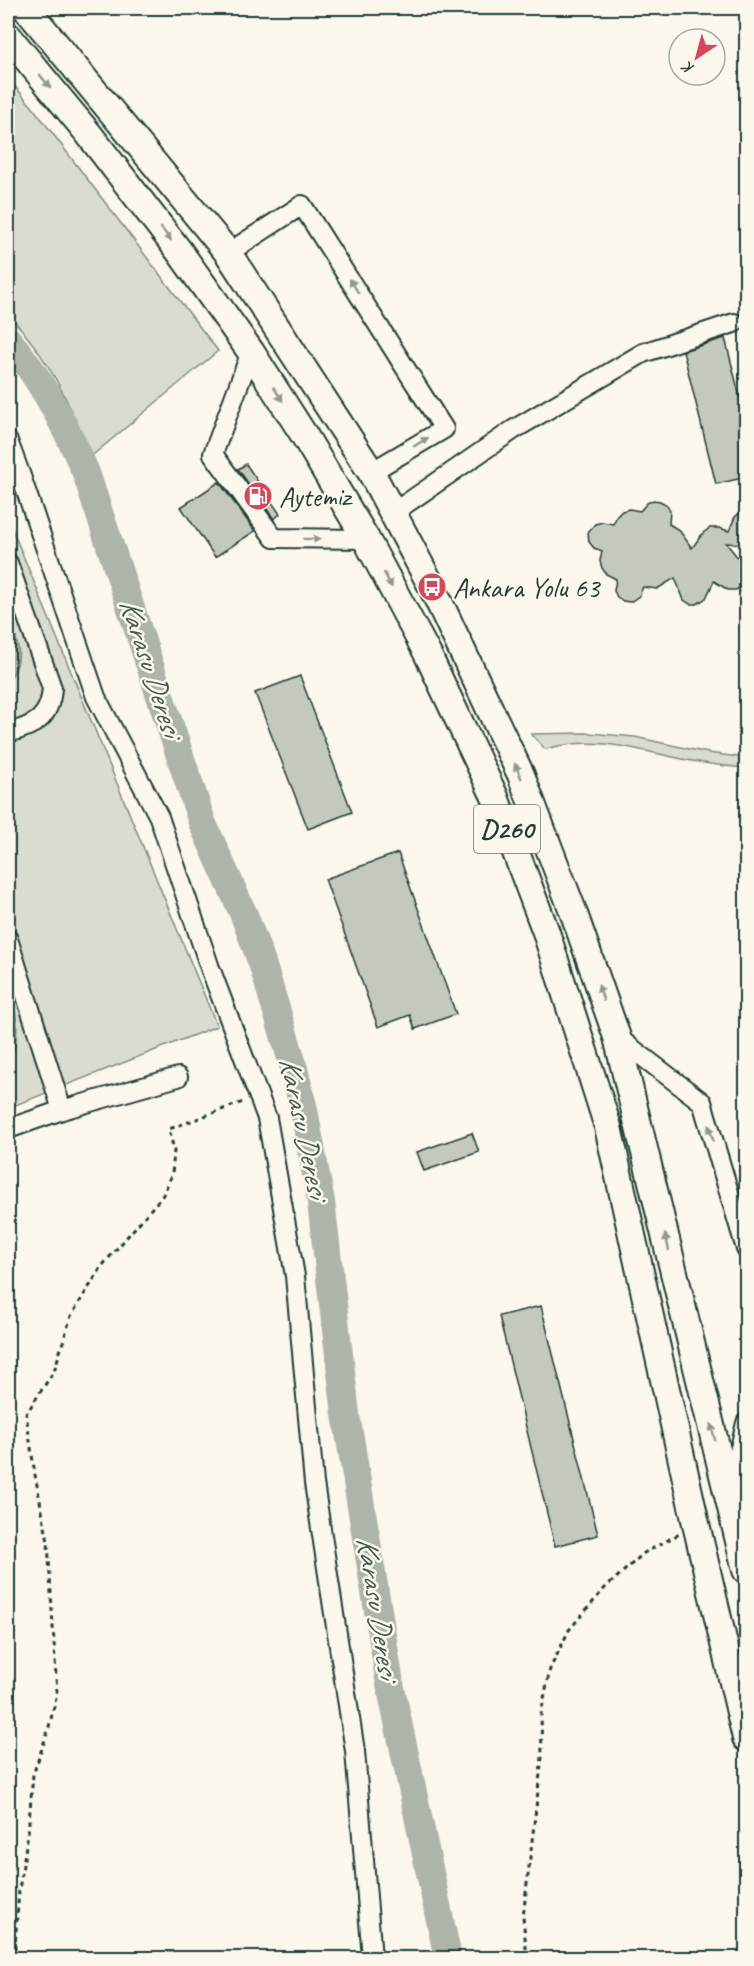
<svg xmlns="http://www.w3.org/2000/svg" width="754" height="1966" font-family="Caveat,sans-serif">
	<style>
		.green { fill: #dbdcd1; stroke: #7d8c82; stroke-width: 1.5 }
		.water { fill: #adb4aa; stroke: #74847b; stroke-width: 1.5 }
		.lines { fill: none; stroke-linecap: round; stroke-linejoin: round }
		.river { stroke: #adb4aa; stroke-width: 28 }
		.building { fill: #c4c9be; stroke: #1f3d34; stroke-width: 1.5 }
		.minor-casing { stroke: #1f3d34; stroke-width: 22 }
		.highway-casing { stroke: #1f3d34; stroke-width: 30 }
		.path { stroke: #1f3d34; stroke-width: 3; stroke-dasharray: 4.5 4.5; stroke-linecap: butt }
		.minor { stroke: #fbf7ec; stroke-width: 18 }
		.highway { stroke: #fbf7ec; stroke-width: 26 }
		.oneway { fill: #8d9a90 }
		.labels { text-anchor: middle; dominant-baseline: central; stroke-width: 5; stroke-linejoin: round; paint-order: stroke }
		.shield { fill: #fbf7ec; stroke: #61756b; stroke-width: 1.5 }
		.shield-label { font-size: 27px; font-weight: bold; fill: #1f3d34 }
		.poi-label { font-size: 28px; fill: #1f3d34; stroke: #fbf7ec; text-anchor: start }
		.water-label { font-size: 30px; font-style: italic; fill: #425b52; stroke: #fbf7ec }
	</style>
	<rect width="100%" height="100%" fill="#fbf7ec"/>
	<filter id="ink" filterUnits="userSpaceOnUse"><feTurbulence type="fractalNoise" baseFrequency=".0167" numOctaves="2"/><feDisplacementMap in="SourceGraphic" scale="12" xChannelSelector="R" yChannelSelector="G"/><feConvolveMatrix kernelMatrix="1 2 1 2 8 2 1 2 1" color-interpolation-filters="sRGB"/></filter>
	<g filter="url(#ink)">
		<path class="green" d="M8,78L34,109L218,351L88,459C73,403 47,356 8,314Z
			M8,519L217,1026L8,1108Z
			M588,733L635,737L708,753L746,758V768C720,766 694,762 668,756C623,746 591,737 545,749L531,734Z"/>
		<path class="water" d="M8,614C16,637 27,660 8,680Z
			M8,994C20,1017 19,1042 8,1065Z"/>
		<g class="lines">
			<path class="river" d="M8,340C42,379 66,426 86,473L202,822L244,915L262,963L292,1061L304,1110L321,1202L346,1414L390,1684L448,1958"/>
		</g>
		<path class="building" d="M725,338L747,425V477L716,484L683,351Z
			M246,464L280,514L274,519L238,469Z
			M219,482L255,531L215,557L181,507Z
			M653,500L660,501L667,505L670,511L669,524L679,530L692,548L703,533L710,528H719L729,531L735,517L747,507V544L726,543L747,569V579L743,585L736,590H728L714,581L706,598L697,604H690L684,600L675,578L657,589L643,587L639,596L630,602L623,601L617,597L614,591L616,579L606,574L602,568L600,561L602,551L594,548L589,542L588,532L595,524L603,522L613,524L617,516L622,511L629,509L640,511L647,503Z
			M300,676L352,812L308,829L255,693Z
			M398,853L456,1014L415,1029L410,1015L378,1027L325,879Z
			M472,1133L479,1152L424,1171L417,1152Z
			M541,1306L598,1535L555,1546L499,1316Z"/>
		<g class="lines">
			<g class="minor-casing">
				<path id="minor" d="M228,253L302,205L444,429L371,472
					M251,352L213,454L274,538L366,539
					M8,441L21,476L96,697L159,817L210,968L267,1118L295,1276L314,1483L355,1751L372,1958
					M394,512L513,430L643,353L734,323
					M8,563L52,688C50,719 34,726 8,733
					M8,939L62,1110
					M617,1037L702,1102L746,1249
					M8,1129L62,1110L178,1077
					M729,1493L746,1423"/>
			</g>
			<g class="highway-casing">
				<path id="highway" d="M26,8L228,253L371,472L432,587L521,775L573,911L617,1037L746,1570
					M8,36L88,133L179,251L251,352L304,435L366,539L427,653L495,797L546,932L608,1127L696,1524L746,1738"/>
			</g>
			<path class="path" d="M14,1958L19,1890L28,1833L33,1775L48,1731L57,1694L48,1542L35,1475L26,1414L54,1371L71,1316L102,1266L163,1195L172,1174L174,1151L169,1129L243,1102
				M527,1958L523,1917L542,1757L541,1713L550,1669L569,1630L604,1589L644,1553L679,1534"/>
			<use href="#minor" class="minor"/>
			<use href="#highway" class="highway"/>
		</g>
		<defs><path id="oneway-solid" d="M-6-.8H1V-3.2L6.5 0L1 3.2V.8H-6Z" transform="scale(1.5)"/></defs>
		<g class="oneway">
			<use href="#oneway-solid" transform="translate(45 81) rotate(50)"/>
			<use href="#oneway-solid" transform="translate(166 234) rotate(52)"/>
			<use href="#oneway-solid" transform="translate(354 286) rotate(-122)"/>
			<use href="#oneway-solid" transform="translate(278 394) rotate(57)"/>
			<use href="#oneway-solid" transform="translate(421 442) rotate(-31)"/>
			<use href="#oneway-solid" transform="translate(312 539) rotate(1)"/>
			<use href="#oneway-solid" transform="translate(388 580) rotate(62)"/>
			<use href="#oneway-solid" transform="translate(518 771) rotate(-114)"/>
			<use href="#oneway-solid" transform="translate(601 993) rotate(-109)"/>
			<use href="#oneway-solid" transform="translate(711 1133) rotate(-107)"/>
			<use href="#oneway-solid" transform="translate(667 1242) rotate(-104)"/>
			<use href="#oneway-solid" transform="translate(713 1432) rotate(-104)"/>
		</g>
	</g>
	<defs>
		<g id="fuel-disc" transform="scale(1.5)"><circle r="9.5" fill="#d1495b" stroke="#fbf7ec"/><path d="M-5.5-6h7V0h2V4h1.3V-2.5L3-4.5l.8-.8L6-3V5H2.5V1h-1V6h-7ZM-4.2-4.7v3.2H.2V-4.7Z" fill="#fff"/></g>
		<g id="bus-disc" transform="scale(1.5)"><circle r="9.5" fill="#d1495b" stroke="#fbf7ec"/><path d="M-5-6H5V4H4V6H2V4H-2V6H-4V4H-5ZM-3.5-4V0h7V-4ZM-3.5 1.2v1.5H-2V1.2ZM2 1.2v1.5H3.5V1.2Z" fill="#fff"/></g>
	</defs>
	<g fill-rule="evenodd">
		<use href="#fuel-disc" x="258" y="496"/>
		<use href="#bus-disc" x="432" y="587"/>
	</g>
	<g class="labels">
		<rect class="shield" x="474" y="805" width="66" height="48" rx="4.5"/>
		<g class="shield-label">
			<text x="507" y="829">D260</text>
		</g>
		<g class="poi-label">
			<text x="279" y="496">Aytemiz</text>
			<text x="453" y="587">Ankara Yolu 63</text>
		</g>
		<g class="water-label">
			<text transform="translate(151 667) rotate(72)">Karasu Deresi</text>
			<text transform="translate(304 1127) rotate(78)">Karasu Deresi</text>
			<text transform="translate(378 1607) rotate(81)">Karasu Deresi</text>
		</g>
	</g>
	<rect width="754" height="1966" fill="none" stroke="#fbf7ec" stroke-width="30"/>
	<rect x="15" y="15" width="724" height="1936" fill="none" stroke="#1f3d34" stroke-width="2" filter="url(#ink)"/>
	<g transform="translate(697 57) rotate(216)"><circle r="28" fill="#fbf7ec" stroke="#a3ada2" stroke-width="1.5"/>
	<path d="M0-4.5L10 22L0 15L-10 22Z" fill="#d1495b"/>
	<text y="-9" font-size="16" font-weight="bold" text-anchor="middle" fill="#1f3d34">K</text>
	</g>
</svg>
